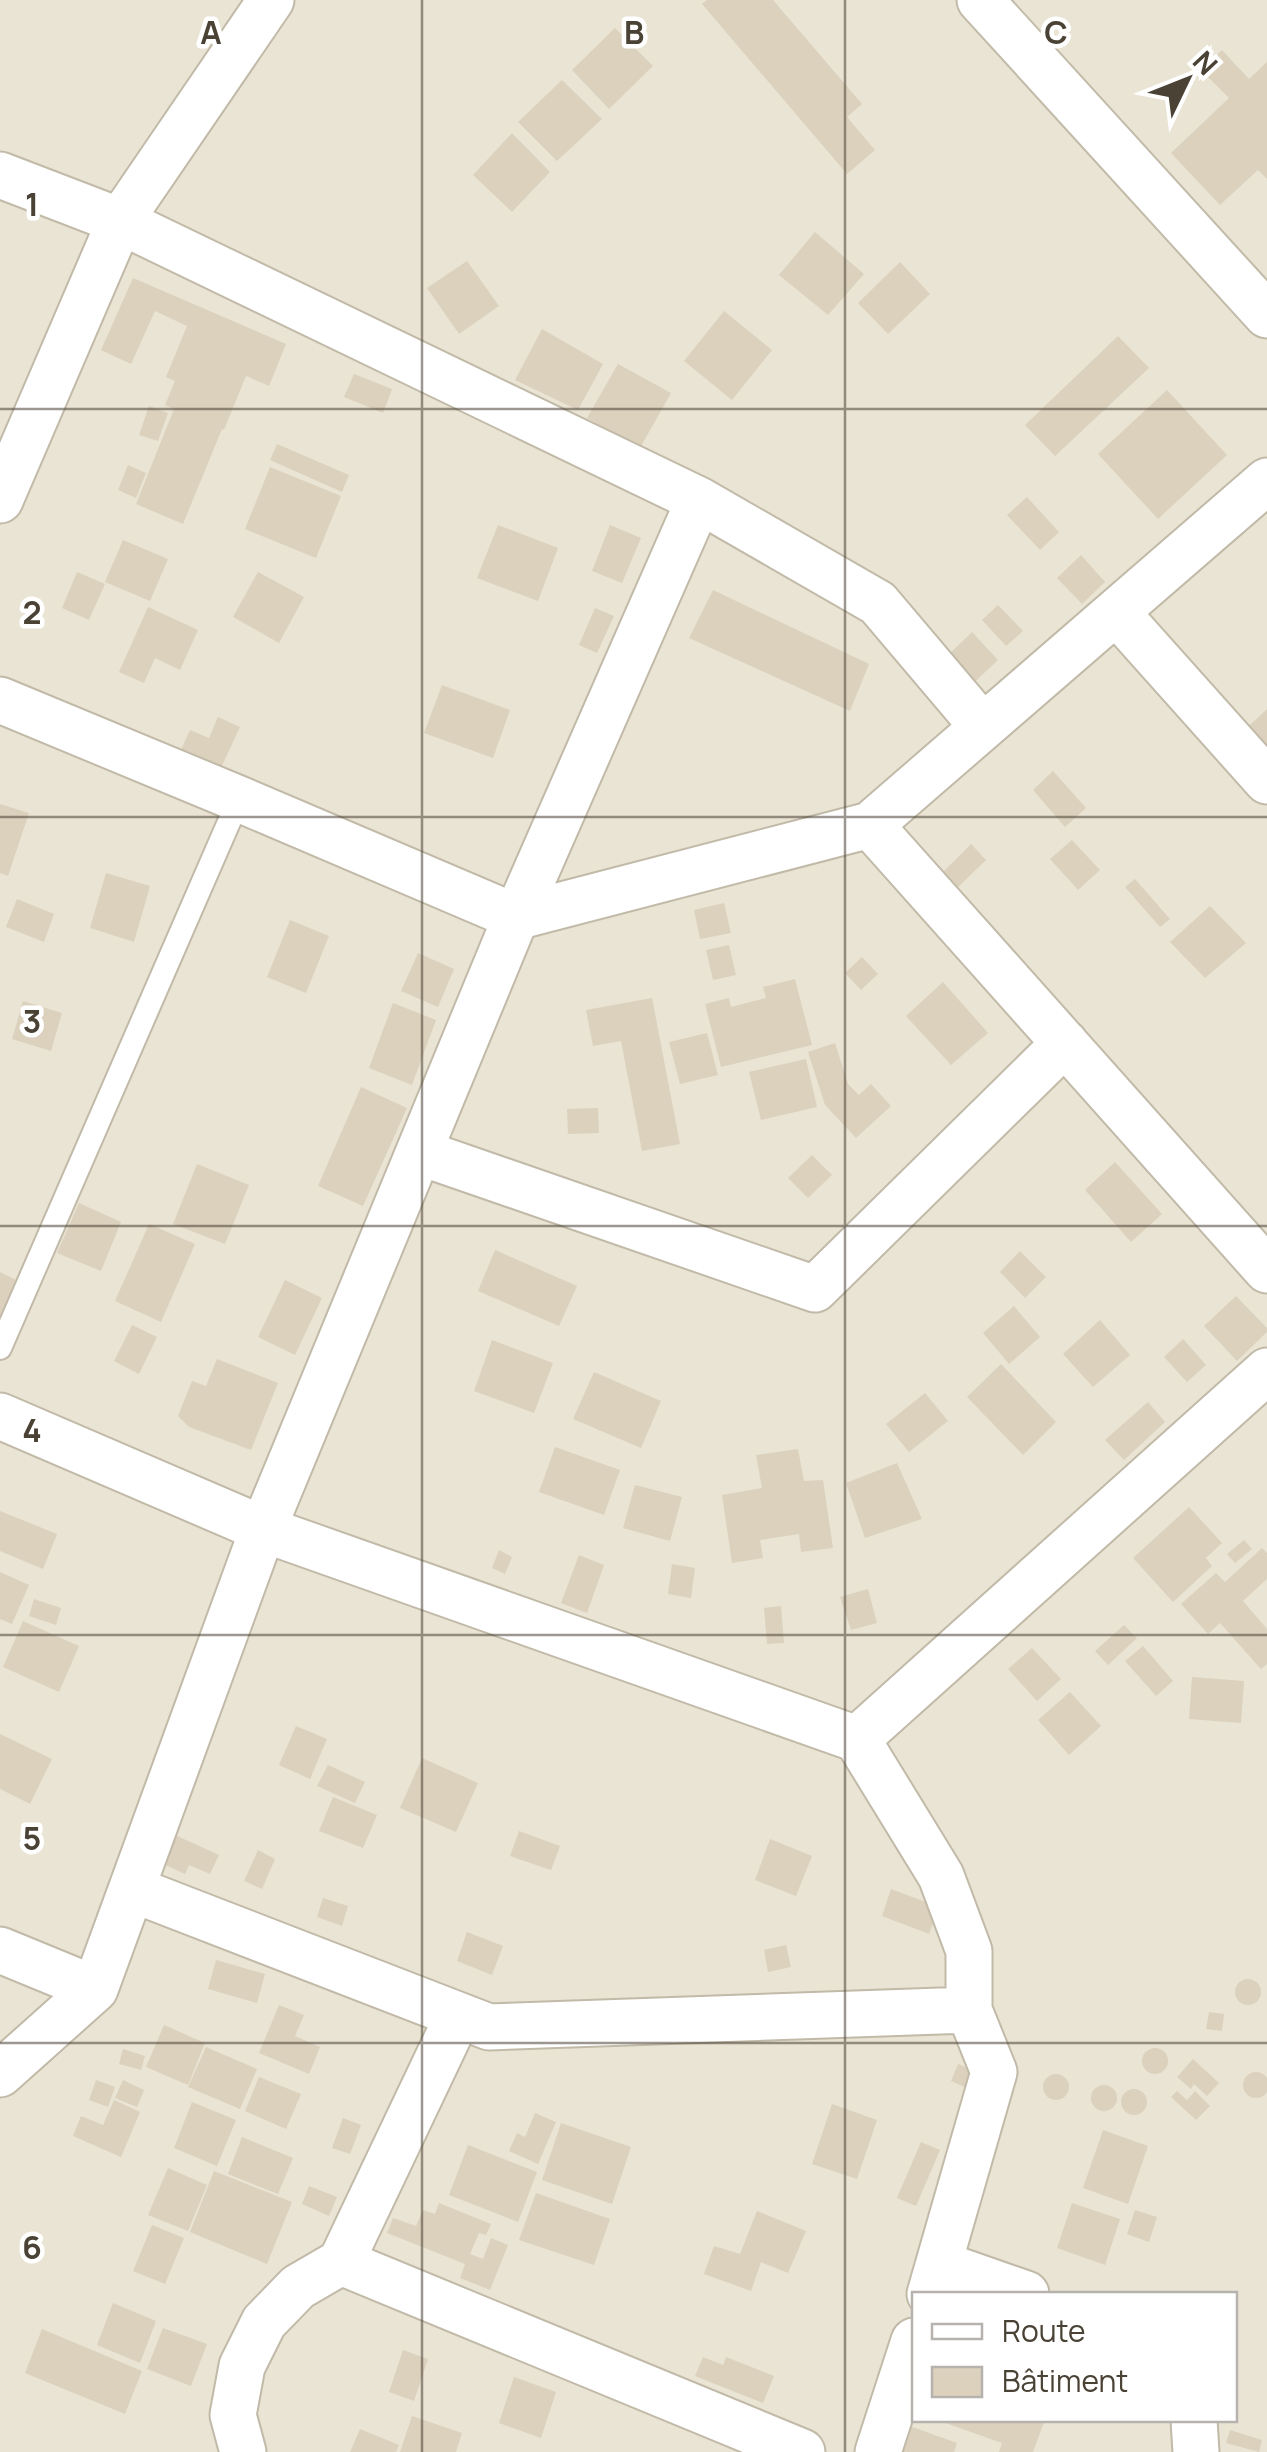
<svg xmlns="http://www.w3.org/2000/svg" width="1267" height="2452" font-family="Manrope,sans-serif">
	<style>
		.residential { fill: #eae4d4; fill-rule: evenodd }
		.building { fill: #dbd1bd }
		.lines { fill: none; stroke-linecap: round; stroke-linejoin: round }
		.service-casing { stroke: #c2baa8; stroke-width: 26 }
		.minor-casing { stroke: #c2baa8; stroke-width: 49 }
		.service { stroke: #fff; stroke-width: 22 }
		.minor { stroke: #fff; stroke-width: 45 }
		.grid { fill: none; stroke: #494235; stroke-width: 2.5; stroke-opacity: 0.55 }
		.grid-label { font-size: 32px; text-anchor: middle; font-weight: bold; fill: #494235; stroke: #fff; stroke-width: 9; stroke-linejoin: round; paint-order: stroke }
	</style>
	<rect width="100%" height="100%" fill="#f5f2e6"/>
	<path class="residential" d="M0,0H1267V2452H0ZM914,2294H1234V2420H914Z"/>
	<path class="building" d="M707,0H773L862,104L847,117L875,150L847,174L702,4Z
		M615,28L653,66L609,109L572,70Z
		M1222,50L1249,79L1267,62V179L1258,170L1220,205L1171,153L1229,98L1201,70Z
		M562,80L602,119L557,161L518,122Z
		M512,133L550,172L512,212L473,175Z
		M815,232L864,274L828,315L779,275Z
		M467,261L499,306L459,334L427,288Z
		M900,262L930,294L888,334L858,303Z
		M133,278L286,344L269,386L246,376L224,430L222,429L183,524L136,504L174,409L165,405L175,381L166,377L187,326L155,311L131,364L101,350Z
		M724,311L772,350L732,400L684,361Z
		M542,329L603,364L578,410L515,380Z
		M1118,336L1149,368L1055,456L1025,425Z
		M618,364L671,393L640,448L587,418Z
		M354,374L392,389L383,413L344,397Z
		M1167,390L1227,455L1158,519L1098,454Z
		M149,406L168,413L158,441L139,435Z
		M277,444L349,475L342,492L270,460Z
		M128,465L146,473L136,498L118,490Z
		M270,467L341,496L316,558L245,529Z
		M1027,497L1059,532L1040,550L1007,515Z
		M498,525L558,548L538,601L477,578Z
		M610,525L641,538L622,583L592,571Z
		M123,540L168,559L150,601L105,582Z
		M1081,555L1105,582L1082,604L1057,578Z
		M77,572L105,584L89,620L62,608Z
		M258,572L304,597L279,643L233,617Z
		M713,590L869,664L850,711L689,638Z
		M998,605L1023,631L1006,646L982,620Z
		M148,607L198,630L180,670L155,658L144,683L119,672Z
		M595,608L614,616L597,653L579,645Z
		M972,632L998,660L964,692L938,665Z
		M442,685L510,710L493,758L424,733Z
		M1267,709V745L1249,726Z
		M218,717L240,727L220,770L180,752L190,730L209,738Z
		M1053,771L1086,808L1065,827L1033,790Z
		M0,804L29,813L8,876L0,873Z
		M1072,840L1100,870L1078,890L1050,859Z
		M971,844L986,860L952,893L937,878Z
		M106,873L150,886L134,942L90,928Z
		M1135,879L1170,919L1160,927L1125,887Z
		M17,899L54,914L44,942L6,927Z
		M724,903L731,933L700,939L694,910Z
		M1210,906L1246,943L1205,978L1170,942Z
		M290,920L329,936L306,993L267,977Z
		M729,945L736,975L713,980L706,950Z
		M418,953L454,969L438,1007L401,991Z
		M862,957L878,974L861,990L845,973Z
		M795,979L812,1045L721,1067L705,1004L729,998L731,1007L766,998L763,987Z
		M943,982L988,1033L951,1065L906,1016Z
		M652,998L680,1144L642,1151L621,1041L593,1046L586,1010Z
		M23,1001L62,1013L51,1051L12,1039Z
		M393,1003L436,1020L412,1085L369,1068Z
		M707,1033L718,1075L680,1084L669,1042Z
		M835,1043L848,1084L859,1095L871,1084L891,1106L856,1138L825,1105L808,1052Z
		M806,1059L817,1107L761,1120L749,1072Z
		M361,1087L407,1108L363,1206L318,1186Z
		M598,1108L599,1133L568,1134L567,1109Z
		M812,1155L832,1175L808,1198L788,1178Z
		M1115,1162L1162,1214L1131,1242L1085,1190Z
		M197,1164L249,1185L225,1244L173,1224Z
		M79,1203L121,1222L101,1271L57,1253Z
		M149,1224L195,1244L161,1322L115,1301Z
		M495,1250L577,1286L559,1326L478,1291Z
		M1020,1251L1046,1277L1025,1298L1000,1272Z
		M0,1272L18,1281L0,1319Z
		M285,1280L322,1298L295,1355L258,1337Z
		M1236,1296L1267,1328V1332L1237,1361L1204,1326Z
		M1014,1306L1040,1337L1009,1364L983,1333Z
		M1100,1320L1130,1355L1093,1387L1063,1354Z
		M132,1325L157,1337L139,1374L114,1361Z
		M1183,1339L1206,1365L1187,1382L1164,1357Z
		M492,1340L553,1363L534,1413L474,1391Z
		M217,1359L278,1383L251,1450L189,1427L178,1416L192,1381L206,1386Z
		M1001,1364L1056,1422L1023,1455L967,1397Z
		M594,1372L661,1401L641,1448L573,1419Z
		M925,1393L948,1421L909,1452L886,1424Z
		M1148,1402L1165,1422L1124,1460L1105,1440Z
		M555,1447L620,1470L604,1515L539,1492Z
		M798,1449L804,1481L823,1480L833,1548L801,1552L799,1534L760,1540L763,1558L732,1563L722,1495L762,1488L756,1455Z
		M897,1463L922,1519L865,1538L846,1483Z
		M635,1485L682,1497L670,1541L623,1528Z
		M1189,1507L1222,1543L1206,1558L1212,1566L1173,1602L1133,1558Z
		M0,1511L57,1534L43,1569L0,1551Z
		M1244,1540L1252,1549L1235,1563L1227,1554Z
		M1262,1548L1267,1553V1579L1243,1601L1267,1629V1664L1261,1669L1220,1623L1208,1634L1181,1604L1216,1573L1225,1582Z
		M499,1550L512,1557L505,1574L492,1568Z
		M579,1555L604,1565L587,1613L561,1603Z
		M672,1564L695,1568L691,1598L668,1594Z
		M0,1572L29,1585L12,1624L0,1619Z
		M868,1589L877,1623L851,1630L840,1597Z
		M34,1599L61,1608L56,1625L29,1616Z
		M781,1606L784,1643L767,1644L764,1608Z
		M23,1621L79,1646L59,1692L3,1667Z
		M1124,1625L1137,1638L1108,1665L1095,1651Z
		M1143,1646L1173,1681L1156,1696L1125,1661Z
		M1032,1648L1061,1679L1037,1701L1008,1669Z
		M1192,1677L1244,1681L1241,1723L1189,1719Z
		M1070,1692L1101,1726L1069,1755L1038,1720Z
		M296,1726L327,1739L310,1779L279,1765Z
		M0,1734L52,1759L30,1804L0,1789Z
		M422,1758L478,1783L456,1832L400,1808Z
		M328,1765L365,1782L355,1803L317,1786Z
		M333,1797L377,1815L363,1848L319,1831Z
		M519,1831L560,1846L551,1870L510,1856Z
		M175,1835L219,1855L210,1874L189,1865L185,1874L163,1864Z
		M770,1839L812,1856L796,1896L755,1880Z
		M258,1850L275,1859L262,1889L244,1881Z
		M891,1889L939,1907L929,1934L882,1916Z
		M323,1898L348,1906L342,1926L317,1917Z
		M467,1932L503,1946L492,1975L457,1961Z
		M786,1945L791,1967L768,1972L764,1950Z
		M216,1960L265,1974L257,2003L208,1989Z
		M1235 1992a13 13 0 1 1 26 0a13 13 0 1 1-26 0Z
		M279,2005L304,2015L295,2036L320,2047L309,2074L259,2053Z
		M1209,2012L1224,2014L1222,2031L1206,2029Z
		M164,2025L205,2043L188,2085L146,2067Z
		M206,2047L257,2069L240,2109L188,2087Z
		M1142 2061a13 13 0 1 1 26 0a13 13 0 1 1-26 0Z
		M123,2049L145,2056L141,2070L119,2064Z
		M1193,2059L1219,2083L1207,2096L1194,2084L1191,2089L1177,2077Z
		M958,2064L974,2071L967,2088L951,2081Z
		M1243 2085a13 13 0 1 1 26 0a13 13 0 1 1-26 0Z
		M1043 2087a13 13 0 1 1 26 0a13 13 0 1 1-26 0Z
		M259,2077L301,2094L286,2129L245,2111Z
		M96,2080L115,2087L108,2107L89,2100Z
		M123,2080L144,2090L137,2107L115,2098Z
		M1091 2098a13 13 0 1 1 26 0a13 13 0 1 1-26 0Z
		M1121 2102a13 13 0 1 1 26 0a13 13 0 1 1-26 0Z
		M1177,2091L1187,2100L1195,2091L1210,2106L1196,2120L1171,2097Z
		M114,2100L140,2112L121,2157L73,2136L81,2116L103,2125Z
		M192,2102L236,2120L217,2166L174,2148Z
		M832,2104L877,2120L857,2179L812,2164Z
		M535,2113L556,2122L538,2164L509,2151L517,2133L525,2137Z
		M343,2118L361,2125L350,2154L332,2148Z
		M561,2123L631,2147L612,2204L542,2180Z
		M1103,2130L1148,2146L1128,2204L1083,2188Z
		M242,2137L293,2158L278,2194L228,2174Z
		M921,2142L940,2150L916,2206L897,2198Z
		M468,2145L537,2172L518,2222L449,2195Z
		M168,2168L207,2185L188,2231L148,2215Z
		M214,2171L292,2202L267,2264L190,2232Z
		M309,2186L337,2197L329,2216L302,2204Z
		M536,2193L610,2219L594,2265L519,2240Z
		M439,2203L491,2224L486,2235L479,2233L470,2254L483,2259L491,2238L508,2245L490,2290L460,2278L465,2264L387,2233L393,2218L416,2226L423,2210L435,2214Z
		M1072,2203L1120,2219L1105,2265L1057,2248Z
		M1135,2210L1157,2217L1149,2242L1127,2234Z
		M757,2211L806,2231L788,2273L761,2262L751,2291L704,2274L714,2246L740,2254Z
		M152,2225L184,2238L165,2284L133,2271Z
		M113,2303L156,2321L140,2363L97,2345Z
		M163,2328L207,2344L191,2386L147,2369Z
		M42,2329L142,2371L125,2414L25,2373Z
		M403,2350L428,2359L414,2401L389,2392Z
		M703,2357L723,2365L726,2357L774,2376L763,2403L695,2376Z
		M514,2377L556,2392L541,2438L499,2423Z
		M412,2416L462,2433L456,2452H400Z
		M937,2420H1037L1044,2422L1033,2452H999L1002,2443Z
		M907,2425L957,2443L954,2452H898Z
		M360,2429L399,2445L396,2452H350Z
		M1230,2430L1262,2440L1259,2452L1226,2443Z"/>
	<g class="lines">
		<g class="service-casing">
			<path id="service" d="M0,1348L239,799"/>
		</g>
		<g class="minor-casing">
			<path id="minor" d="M980,0L1267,315
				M0,175L120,221L699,500L878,603L983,727
				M0,500L120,221L271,0
				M1116,612L1267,781
				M0,700L239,799L516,917L870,825L1267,481
				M870,825L1267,1270
				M419,1152L815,1289L1065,1043
				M0,1416L263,1529L857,1739L941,1876L969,1951V2010L994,2072L930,2294
				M857,1739L1267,1371
				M132,1889L489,2027L969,2010
				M0,1950L95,1989
				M0,2074L95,1989L263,1529L516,917L699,500
				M341,2262L458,2016
				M940,2264L1026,2294
				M1194,2420L1196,2452
				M243,2452L233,2415L242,2366L264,2322L298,2287L341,2262L802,2452
				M878,2452L914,2341"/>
		</g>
		<use href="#service" class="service"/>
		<use href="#minor" class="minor"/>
	</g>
	<path class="grid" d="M422,0V2452M845,0V2452M0,409H1267M0,817H1267M0,1226H1267M0,1635H1267M0,2043H1267"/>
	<g class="grid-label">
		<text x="211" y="44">A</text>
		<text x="634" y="44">B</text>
		<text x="1056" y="44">C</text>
		<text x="32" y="216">1</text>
		<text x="32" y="624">2</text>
		<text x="32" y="1033">3</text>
		<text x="32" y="1442">4</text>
		<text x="32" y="1850">5</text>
		<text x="32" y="2259">6</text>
	</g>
	<rect x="912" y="2292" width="325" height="130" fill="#ffffff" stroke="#b6b3ae" stroke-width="2.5"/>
	<rect x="932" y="2324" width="50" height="15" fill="#ffffff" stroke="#b6b3ae" stroke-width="2.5"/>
	<text x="1002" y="2342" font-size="30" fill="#494235">Route</text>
	<rect x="932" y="2367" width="50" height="30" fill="#dbd1bd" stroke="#b6b3ae" stroke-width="2.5"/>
	<text x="1002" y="2392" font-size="30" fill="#494235">Bâtiment</text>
	<g transform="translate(1187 80) rotate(47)" stroke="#ffffff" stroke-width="8" paint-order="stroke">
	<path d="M0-8L18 38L0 25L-18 38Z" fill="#494235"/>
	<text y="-15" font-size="28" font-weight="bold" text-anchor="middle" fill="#494235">N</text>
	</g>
</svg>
